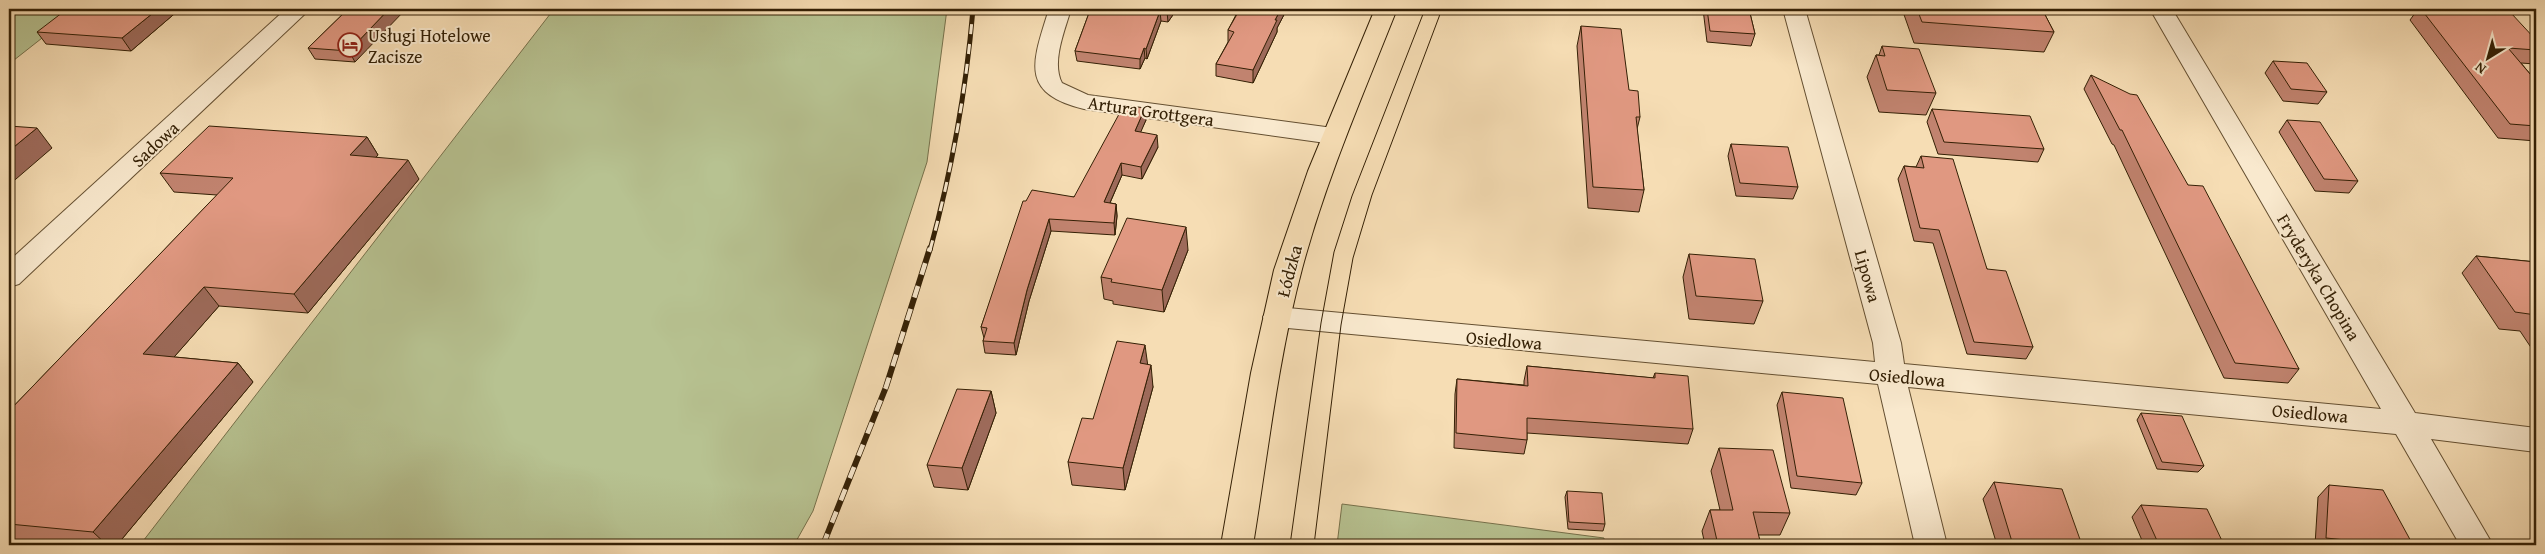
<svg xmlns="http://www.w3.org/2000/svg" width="2545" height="554" font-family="'Gentium Book Plus',serif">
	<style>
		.green { fill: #b7c291; stroke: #76714b }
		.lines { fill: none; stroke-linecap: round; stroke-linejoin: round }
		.minor-casing { stroke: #644f31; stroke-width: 2 }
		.tertiary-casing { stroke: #644f31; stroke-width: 2 }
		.primary-casing { stroke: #342005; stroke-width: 2 }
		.minor { fill: #f9e9ce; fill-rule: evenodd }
		.tertiary { fill: #f9e9ce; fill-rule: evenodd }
		.primary { fill: #f6ddb4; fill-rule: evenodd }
		.tram { stroke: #342005; stroke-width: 1 }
		.rail-far1-casing { stroke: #342005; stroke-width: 5 }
		.rail-casing { stroke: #342005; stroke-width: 6 }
		.rail-far1 { stroke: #f9e9ce; stroke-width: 3; stroke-dasharray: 10; stroke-linecap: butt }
		.rail { stroke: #f9e9ce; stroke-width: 4.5; stroke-dasharray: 12; stroke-linecap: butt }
		.wall { fill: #c1836f; stroke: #342005 }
		.shaded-wall { fill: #9d6a5a; stroke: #342005 }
		.building { fill: #e09881; stroke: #342005 }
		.labels { text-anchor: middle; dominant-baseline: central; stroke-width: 4; stroke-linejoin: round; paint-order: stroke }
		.poi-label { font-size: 18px; fill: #342005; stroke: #f9e9ce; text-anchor: start }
		.street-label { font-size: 18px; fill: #342005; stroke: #f9e9ce }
	</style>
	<rect width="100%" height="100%" fill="#f6ddb4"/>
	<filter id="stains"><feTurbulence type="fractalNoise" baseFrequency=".004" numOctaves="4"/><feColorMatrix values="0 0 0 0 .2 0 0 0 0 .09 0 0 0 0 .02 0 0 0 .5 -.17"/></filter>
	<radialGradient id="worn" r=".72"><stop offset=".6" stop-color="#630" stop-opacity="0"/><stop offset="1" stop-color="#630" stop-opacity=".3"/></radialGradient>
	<path class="green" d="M9,9H79L9,64Z
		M554,9H947L927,162L813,511L794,545H140Z
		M1342,504L1604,538V545H1321L1322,543L1337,545Z"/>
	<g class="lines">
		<g class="minor-casing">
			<path id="minor" d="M1049,9H1071C1065,30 1051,62 1062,83L1088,95L1333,128L1342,130L1345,136L1342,142L1333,144L1084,109C1018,93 1033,61 1049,9Z
				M1783,9H1805L1901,343L1904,364L2381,409L2150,9H2172L2415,413L2536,428V452L2431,439L2493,545H2460L2396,434L1908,387L1947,545H1915L1878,384L1277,327L1267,324L1263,317L1267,310L1277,307L1875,362L1873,343Z"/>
		</g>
		<g class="tertiary-casing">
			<path id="tertiary" d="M286,9H310L19,284L9,287V261Z"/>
		</g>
		<g class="primary-casing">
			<path id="primary" d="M1375,9H1397C1363,95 1326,179 1302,269C1278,359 1268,453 1253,545H1221L1251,373L1274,270L1308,171Z"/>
		</g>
		<use href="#minor" class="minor"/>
		<use href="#tertiary" class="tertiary"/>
		<use href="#primary" class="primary"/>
		<path class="tram" d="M1290,545L1321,323L1334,252L1352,196L1425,9
			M1314,545L1341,325L1353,258L1372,195L1442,9"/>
		<g class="rail-far1-casing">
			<path id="rail-far1" d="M930,250C952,170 966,91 973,9"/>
		</g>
		<g class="rail-casing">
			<path id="rail" d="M823,545L886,387L930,248"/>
		</g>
		<use href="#rail-far1" class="rail-far1"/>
		<use href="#rail" class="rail"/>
	</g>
	<path class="wall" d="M180,9L131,51L46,44L37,32Z
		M348,9L355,62L315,59L308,48Z
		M1089,9H1177L1168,22L1161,21L1147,59L1145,58L1140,69L1077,61L1075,51L1089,13Z
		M1238,9H1287L1277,28V32L1253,83L1216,76V64L1228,42V30L1238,11Z
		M1703,9H1749L1755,34L1751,46L1707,42Z
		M1902,9H2042L2054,32L2044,52L1914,43Z
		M2418,9H2450L2536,40V63L2535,64L2521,63L2536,81V141L2498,138L2410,20Z
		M1581,26L1640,117L1637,129L1644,190L1639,212L1588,208L1577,46Z
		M1882,46L1936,93L1926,115L1879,112L1867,77L1876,55H1879Z
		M2273,61L2327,92L2318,104L2283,101L2265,73Z
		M2091,75L2188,185L2299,369L2288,383L2224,378L2114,145L2112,144L2084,89Z
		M1932,109L2044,149L2038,162L1938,154L1927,122Z
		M1146,120L1140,132L1158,147L1142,179L1122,175L1110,203L1116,204L1117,216L1115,235L1051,231L1029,301L1016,355L985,353L983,341L984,338L981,327L1026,201L1074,197Z
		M2287,120L2358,181L2349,193L2315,191L2279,132Z
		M367,137L378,155L376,157L419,179L308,313L219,306L174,357L238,363L253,382L117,545H60L11,540L9,543V411L217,195L174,192L160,173Z
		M1731,144L1798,187L1793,199L1736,196L1728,156Z
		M1921,156L2033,347L2026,359L1967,354L1933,243L1914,241L1898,179L1904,166L1916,167Z
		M1188,250L1164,312L1113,304V301L1104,299L1101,277Z
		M1689,254L1763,301L1754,324L1689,319L1683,277Z
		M2476,256L2536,262V355L2520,331L2499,329L2462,273Z
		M1147,364L1153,387L1125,490L1072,485L1068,462L1093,419Z
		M1527,366L1653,378L1655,373L1693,429L1688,444L1527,433V440L1524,454L1454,448L1455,394L1457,379L1524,385V381Z
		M991,391L996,413L968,490L934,487L927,465Z
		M1782,392L1862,483L1856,495L1791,488L1777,405Z
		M2141,413L2204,466L2198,472L2157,469L2137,420Z
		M1719,448L1790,513L1780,535H1758L1761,545H1705L1702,531L1710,510H1720L1711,471Z
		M1994,482L2082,545H1997L1983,499Z
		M2329,485L2413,545H2315L2318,497Z
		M1567,491L1605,524L1603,531L1568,529L1565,497Z
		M2141,505L2224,545H2144L2132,517Z"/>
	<path class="shaded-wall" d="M158,9H180L131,51L122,38Z
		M389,9H406L355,62L349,51Z
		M1170,9H1177L1168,22L1167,12Z
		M1281,9H1287L1277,28V32L1253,83V70L1275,20Z
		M1160,11L1161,21L1147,59L1146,49Z
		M1144,48L1145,58L1140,69V59Z
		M1145,108L1146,120L1136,143L1135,131Z
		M37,128L52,148L9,185V151Z
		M1157,135L1158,147L1142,179L1141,167Z
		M367,137L378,155L361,174L350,155Z
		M408,160L419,179L308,313L294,294Z
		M1121,163L1122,175L1105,214L1104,202Z
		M1116,204L1117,216L1115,235L1114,223Z
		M1049,219L1051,231L1029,301L1016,355L1014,343L1027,290Z
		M1186,227L1188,250L1164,312L1162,290Z
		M204,287L219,306L160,373L143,354Z
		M1145,345L1148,367L1140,363Z
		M238,363L253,382L117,545H107L93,532Z
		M1151,365L1153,387L1125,490L1123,468Z
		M991,391L996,413L968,490L962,468Z"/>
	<path class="building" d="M67,9H158L122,38L37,32Z
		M348,9H389L349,51L308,48Z
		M1089,9H1170L1167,12L1160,11L1146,49L1144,48L1140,59L1075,51L1089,13Z
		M1240,9H1281L1275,20H1277L1253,70L1216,64L1234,32L1228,30Z
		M1707,9H1749L1755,34L1710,31Z
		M1917,9H2042L2054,32L1922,22Z
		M2421,9H2450L2511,13L2536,40V50L2508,48L2536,81V126L2510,124Z
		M1581,26L1621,29L1629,90L1638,91L1640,117H1636L1644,190L1593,187Z
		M1882,46L1919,49L1936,93L1887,90L1876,55L1885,56Z
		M2273,61L2307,63L2327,92L2291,89Z
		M2091,75L2130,94L2137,95L2188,185L2203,186L2299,369L2235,363L2122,130H2120Z
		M1124,105L1145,108L1135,131L1157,135L1141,167L1121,163L1104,202L1116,204L1114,223L1049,219L1027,290L1014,343L983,341L987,328L981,327L1023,201H1026L1032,190L1074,197Z
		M1932,109L2030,116L2044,149L1944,142Z
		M2287,120L2320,122L2358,181L2324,179Z
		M9,126L37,128L9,151Z
		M209,126L367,137L350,155L408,160L294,294L204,287L143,354L238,363L93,532L9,524V411L233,178L160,173Z
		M1731,144L1788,147L1798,187L1740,183Z
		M1921,156L1953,159L1987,269L2006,271L2033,347L1974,342L1939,230L1920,228L1904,166L1924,168Z
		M1127,218L1186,227L1162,290L1111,282L1112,279L1101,277Z
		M1689,254L1755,259L1763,301L1696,296Z
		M2476,256L2536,262V315L2515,312Z
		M1117,341L1145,345L1140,363L1151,365L1123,468L1068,462L1082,418L1093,419Z
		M1527,366L1655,378V373L1688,376L1693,429L1527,418V440L1456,433L1457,379L1528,386Z
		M957,389L991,391L962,468L927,465Z
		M1782,392L1843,398L1862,483L1797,476Z
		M2141,413L2182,416L2204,466L2162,462Z
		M1719,448L1773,450L1790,513L1753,512L1761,545H1718L1710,510H1733Z
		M1994,482L2062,489L2082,545H2013Z
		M2329,485L2383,490L2413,545H2395L2326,538Z
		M1567,491L1602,493L1605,524L1569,522Z
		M2141,505L2207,509L2224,545H2159Z"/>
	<defs>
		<g id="hotel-ring" transform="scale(1.25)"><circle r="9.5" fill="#f9e9ce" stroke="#8f2418" stroke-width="1.5"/><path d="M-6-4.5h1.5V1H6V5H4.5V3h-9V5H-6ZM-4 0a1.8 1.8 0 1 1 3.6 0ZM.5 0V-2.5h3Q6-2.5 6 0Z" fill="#8f2418"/></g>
	</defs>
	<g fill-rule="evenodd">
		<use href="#hotel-ring" x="350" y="45"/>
	</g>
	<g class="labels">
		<g class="poi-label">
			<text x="368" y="35">Usługi Hotelowe<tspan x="368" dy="21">Zacisze</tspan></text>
		</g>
		<g class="street-label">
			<text transform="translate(1151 111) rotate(8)">Artura Grottgera</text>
			<text transform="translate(155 144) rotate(-43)">Sadowa</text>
			<text transform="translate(1289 271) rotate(-75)">Łódzka</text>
			<text transform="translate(1868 276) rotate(74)">Lipowa</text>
			<text transform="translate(2319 277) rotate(59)">Fryderyka Chopina</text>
			<text transform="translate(1504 340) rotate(5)">Osiedlowa</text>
			<text transform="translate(1907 377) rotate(5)">Osiedlowa</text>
			<text transform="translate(2310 413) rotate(5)">Osiedlowa</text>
		</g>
	</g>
	<rect width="2545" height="554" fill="none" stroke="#f6ddb4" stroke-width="30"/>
	<rect x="10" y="10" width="2525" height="534" fill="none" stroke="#342005" stroke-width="2.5"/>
	<rect x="15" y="15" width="2515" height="524" fill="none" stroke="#342005"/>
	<g transform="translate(2488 58) rotate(217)" stroke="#f9e9ce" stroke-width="4" paint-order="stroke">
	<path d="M0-4L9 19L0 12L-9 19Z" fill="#342005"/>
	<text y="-8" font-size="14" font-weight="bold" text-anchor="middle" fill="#342005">N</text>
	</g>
	<rect width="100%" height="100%" filter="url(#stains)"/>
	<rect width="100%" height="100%" fill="url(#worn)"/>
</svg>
